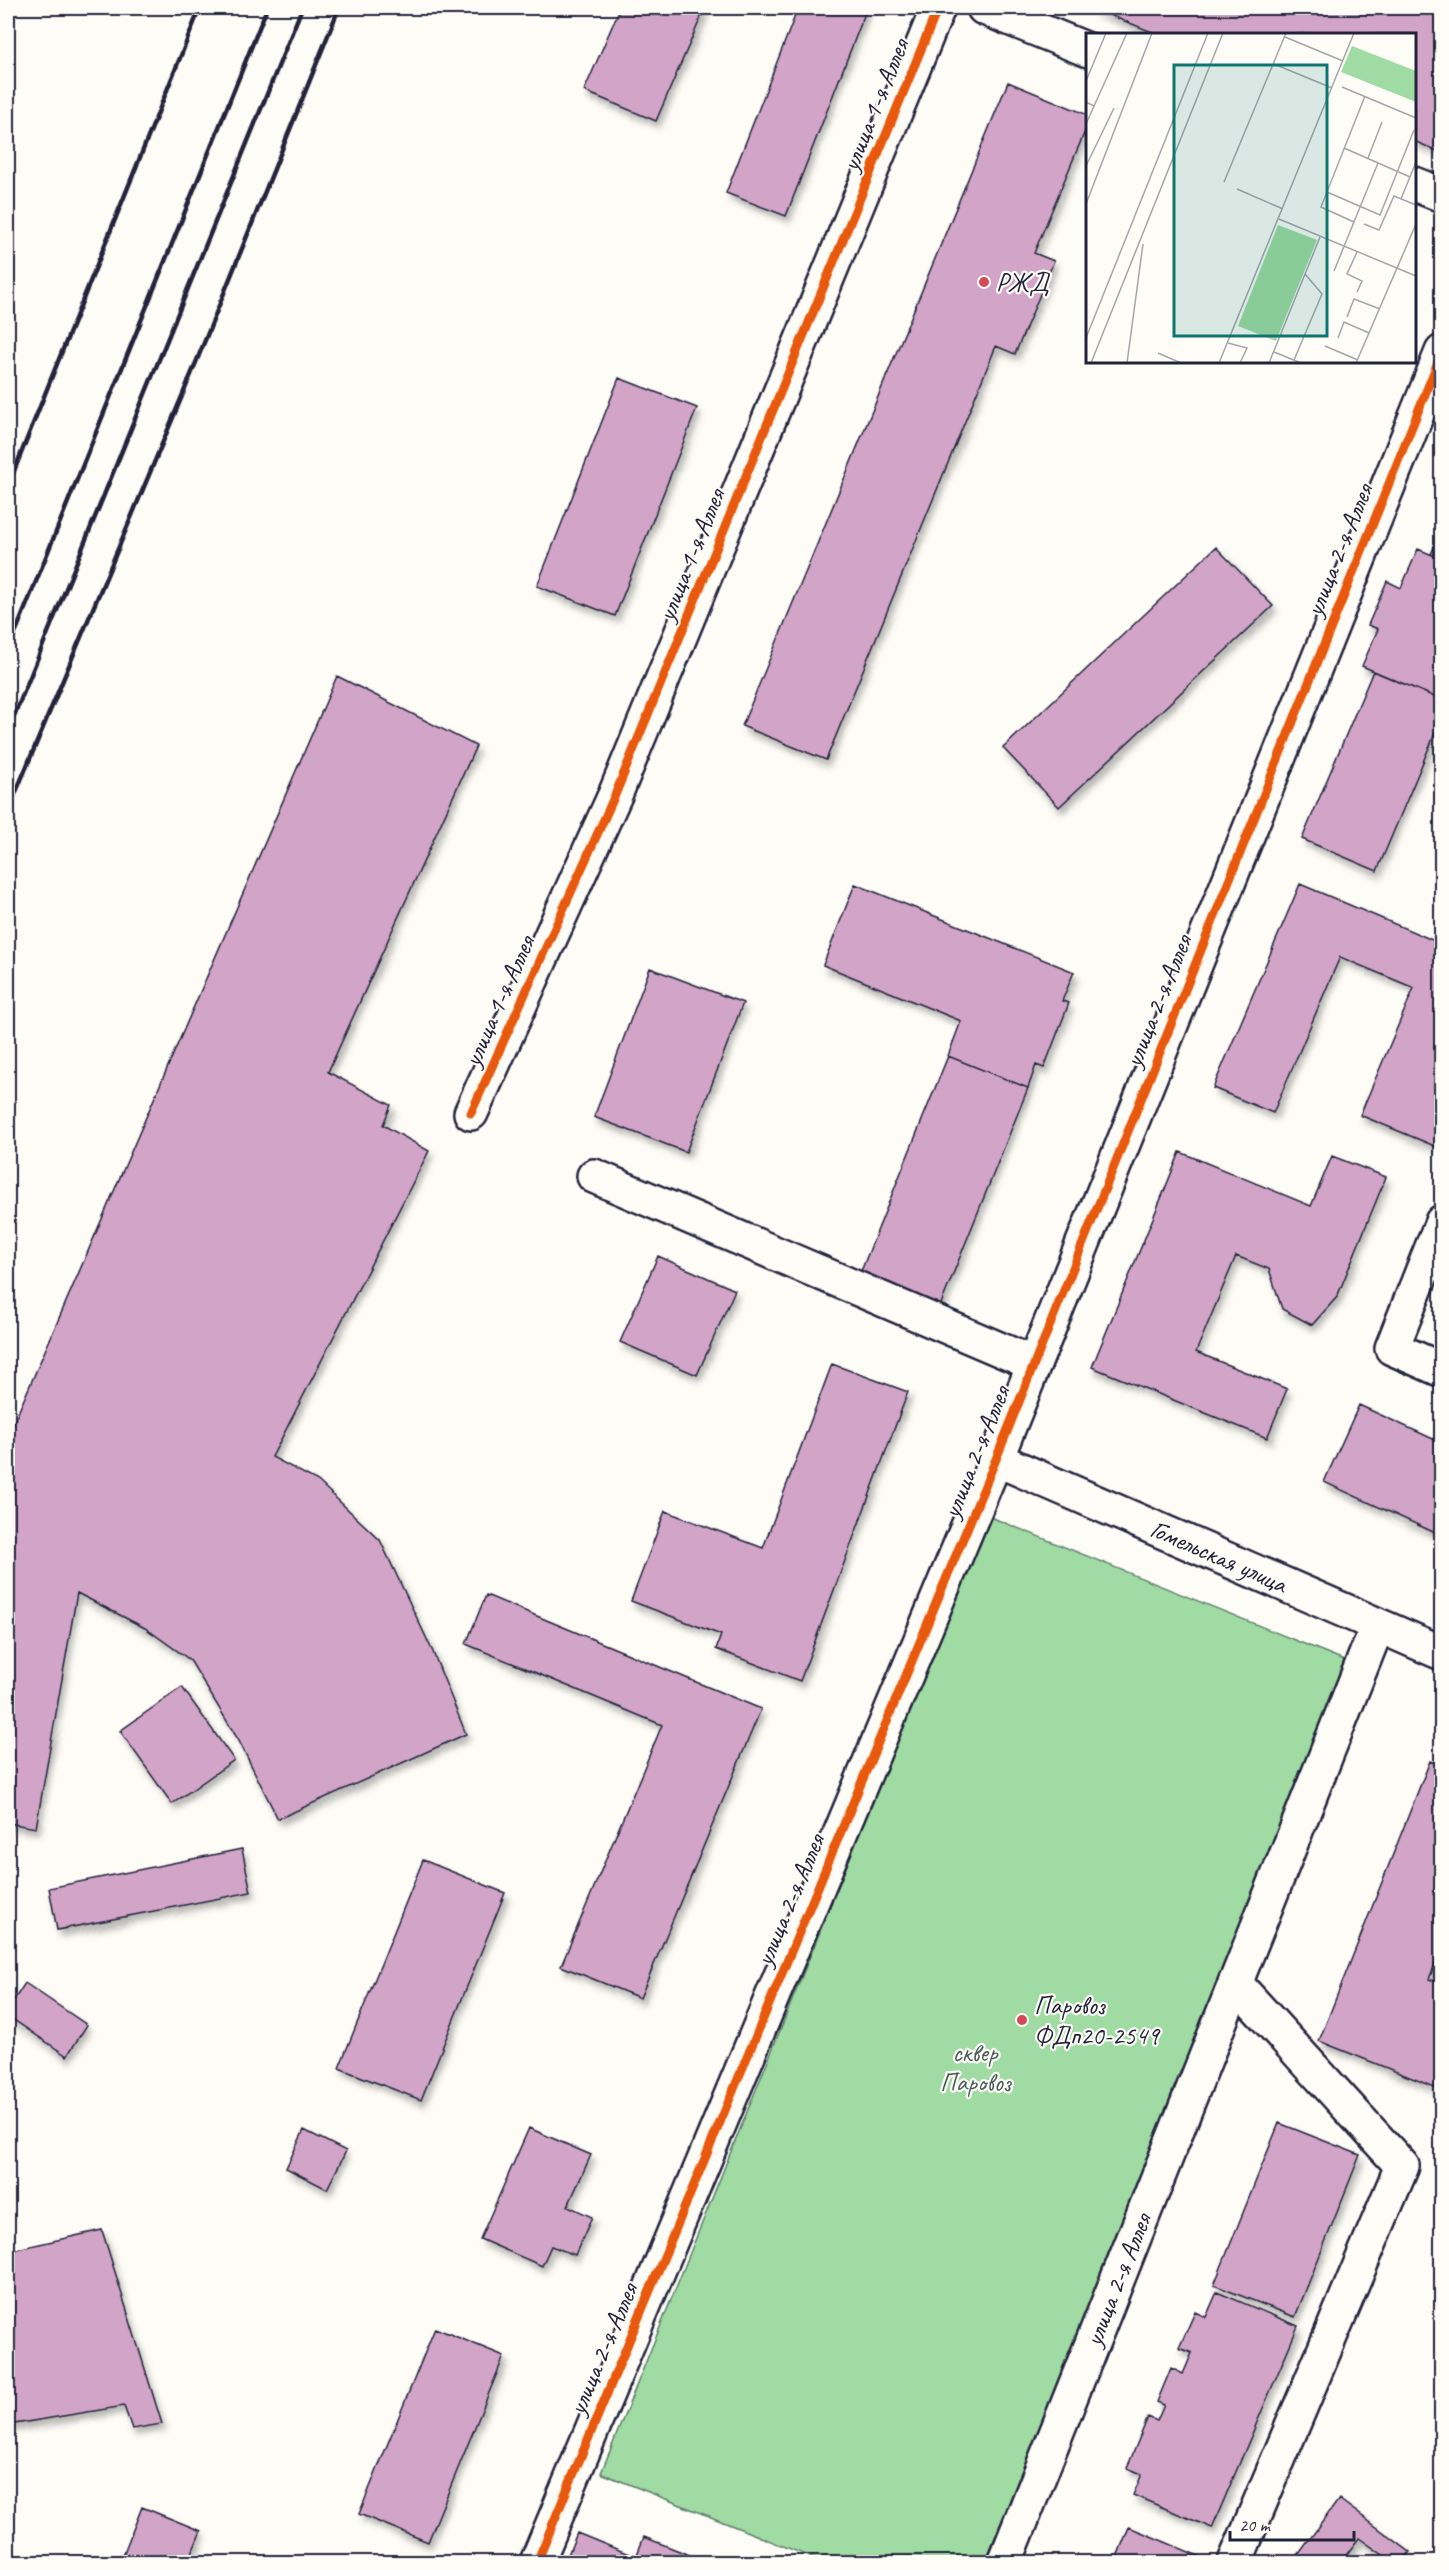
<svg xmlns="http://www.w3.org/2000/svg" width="1449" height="2570" font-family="Caveat,sans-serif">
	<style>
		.green { fill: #9fdba2; stroke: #607e6e; stroke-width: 1.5 }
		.building { fill: #d2a5c8; stroke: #22223b; stroke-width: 1.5; filter: url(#shadow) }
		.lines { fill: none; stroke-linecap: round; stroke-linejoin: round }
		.minor-casing { stroke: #22223b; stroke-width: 38 }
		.minor { stroke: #fdfcf7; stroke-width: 33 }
		.rail { stroke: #22223b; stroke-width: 4.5 }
		.cycleway-casing { stroke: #fdfcf7; stroke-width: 13 }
		.cycleway { stroke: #e8590c; stroke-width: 9 }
		.poi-dot { fill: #d1495b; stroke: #fdfcf7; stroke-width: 2 }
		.labels { text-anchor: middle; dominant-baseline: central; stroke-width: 4.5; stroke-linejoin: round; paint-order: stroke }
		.street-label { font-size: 26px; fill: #22223b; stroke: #fdfcf7 }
		.poi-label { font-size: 26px; fill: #22223b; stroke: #fdfcf7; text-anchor: start }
		.park-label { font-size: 26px; fill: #485a5a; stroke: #fdfcf7 }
		.inset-road { fill: none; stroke: #a5a5ac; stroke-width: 1.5 }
		.view { fill: #0f766e; fill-opacity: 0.15; stroke: #0f766e; stroke-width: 3 }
		.inset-edge { fill: none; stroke: #22223b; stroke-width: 3 }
	</style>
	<defs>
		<filter id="shadow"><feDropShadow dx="3.5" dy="6" stdDeviation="3" flood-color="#0004"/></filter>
	</defs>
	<rect width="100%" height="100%" fill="#fdfcf7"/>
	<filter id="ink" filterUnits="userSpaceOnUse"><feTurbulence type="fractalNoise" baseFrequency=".0167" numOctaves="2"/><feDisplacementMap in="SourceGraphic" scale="12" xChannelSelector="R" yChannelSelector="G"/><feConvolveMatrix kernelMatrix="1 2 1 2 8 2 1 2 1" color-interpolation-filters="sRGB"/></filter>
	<g filter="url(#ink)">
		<path class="green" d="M988,1516L1349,1662L985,2562H823L601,2473Z"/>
		<path class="building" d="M620,8H705L656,121L584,91Z
			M798,8H867L786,216L726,193Z
			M1092,8H1442V153L1414,141V34H1157Z
			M1008,82L1088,115V124L1034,253L1054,261L1015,354L996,346L826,760L742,726Z
			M619,378L697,408L615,616L537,586Z
			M1442,530V559L1431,554Z
			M1216,547L1273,606L1059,807L1003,748Z
			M1418,549L1442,559V700L1362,666L1378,629L1368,625L1387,581L1401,588Z
			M1373,671L1442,700V717L1377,871L1302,839Z
			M337,676L476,746L328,1072L391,1105L383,1125L429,1151L272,1457L318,1481L380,1540L433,1652L466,1734L278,1819L239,1741L190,1660L145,1628L77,1593L36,1828L8,1823V1436Z
			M855,884L1074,972L1062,1001L1069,1003L1044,1068L1036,1065L1028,1088L948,1056L961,1021L823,965Z
			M1300,884L1442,944V1137L1437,1147L1360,1115L1414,988L1340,957L1273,1113L1213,1088Z
			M650,968L743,1003L686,1152L594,1117Z
			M948,1056L1028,1088L937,1314L857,1281Z
			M1180,1152L1311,1206L1332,1156L1386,1177L1337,1297L1312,1325L1282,1309L1269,1269L1236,1256L1196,1352L1287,1389L1267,1438L1092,1367Z
			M658,1256L735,1290L697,1375L620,1342Z
			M832,1364L908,1392L800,1681L716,1649L721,1635L631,1601L665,1511L763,1548Z
			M1359,1405L1442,1443V1536L1324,1482Z
			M486,1595L761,1709L640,1998L561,1966L662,1725L466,1644Z
			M182,1687L234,1760L172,1804L120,1731Z
			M1430,1761L1442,1766V1947L1429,1979L1442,1984V2090L1319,2041Z
			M242,1849L251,1892L57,1930L49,1888Z
			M423,1860L505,1893L421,2100L339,2068Z
			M25,1983L87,2025L67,2056L8,2016V2009Z
			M1279,2123L1360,2155L1295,2317L1214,2285Z
			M529,2128L591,2155L568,2206L592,2217L575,2255L551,2246L542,2266L480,2239Z
			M304,2130L346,2151L327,2189L286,2168Z
			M102,2230L162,2424L132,2429L124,2406L8,2425V2251Z
			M1217,2292L1298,2326L1212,2528L1133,2495L1142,2474L1127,2468L1148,2417L1157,2421L1164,2405L1157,2402L1171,2368L1183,2374L1192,2353L1179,2348L1195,2312L1206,2317Z
			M435,2328L504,2356L428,2542L359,2514Z
			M1339,2499L1410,2552L1402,2562H1393L1359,2538L1341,2562H1293Z
			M142,2507L201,2531L188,2562H141L123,2555Z
			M1129,2527L1206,2559L1204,2562H1115Z
			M577,2533L636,2557L644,2537L707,2562H565Z"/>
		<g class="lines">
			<g class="minor-casing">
				<g id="minor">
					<path d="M984,8L1088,50"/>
					<path d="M1414,184L1442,195"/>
					<path d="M471,1113L615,795L938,8"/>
					<path d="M594,1176L1034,1364"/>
					<path d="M1442,1222L1392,1348L1442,1370"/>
					<path id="s1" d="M996,1459L1442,1653"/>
					<path d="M537,2562L996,1459L1442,352"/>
					<path id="s2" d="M1005,2562L1377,1627"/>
					<path d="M1235,2562L1402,2166L1235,1983"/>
				</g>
			</g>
			<use href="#minor" class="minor"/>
			<path class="rail" d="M8,486L200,8
				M8,651L267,8
				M8,731L302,8
				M8,811L193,370L339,8"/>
			<g class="cycleway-casing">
				<path id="cycleway" d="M471,1113L615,795L938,8
					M537,2562L996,1459L1442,352"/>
			</g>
			<use href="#cycleway" class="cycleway"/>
		</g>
	</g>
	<g class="poi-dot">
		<circle cx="984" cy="282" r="6"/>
		<circle cx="1022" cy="2020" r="6"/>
	</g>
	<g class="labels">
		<g class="street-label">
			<text transform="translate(875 105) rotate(-68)">улица 1-я Аллея</text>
			<text transform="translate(1339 550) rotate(-68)">улица 2-я Аллея</text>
			<text transform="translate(691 555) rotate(-68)">улица 1-я Аллея</text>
			<text transform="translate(499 1001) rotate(-66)">улица 1-я Аллея</text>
			<text transform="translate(1158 1001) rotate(-68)">улица 2-я Аллея</text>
			<text transform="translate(976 1452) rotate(-68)">улица 2-я Аллея</text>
			<text stroke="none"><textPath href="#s1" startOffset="243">Гомельская улица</textPath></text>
			<text transform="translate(790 1900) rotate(-67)">улица 2-я Аллея</text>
			<text stroke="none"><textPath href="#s2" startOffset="304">улица 2-я Аллея</textPath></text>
			<text transform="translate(603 2349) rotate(-67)">улица 2-я Аллея</text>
		</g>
		<g class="poi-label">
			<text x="996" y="282">РЖД</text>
			<text x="1034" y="2005">Паровоз<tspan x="1034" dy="30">ФДп20-2549</tspan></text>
		</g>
		<g class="park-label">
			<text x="975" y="2052">сквер<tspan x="975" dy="30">Паровоз</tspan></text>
		</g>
	</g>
	<g transform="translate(1086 33)">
		<rect width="330" height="330" fill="#fdfcf7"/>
		<path d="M266,13L330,38V69L255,39ZM192,192L231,207L190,308L152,293Z" fill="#9fdba2"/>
		<path class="inset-road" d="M199,4L257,28M188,31L246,55M0,48L20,0M256,54L330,85M0,69L8,73L0,91M8,73L41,0M258,115L324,144M282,125L296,89M0,133L28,75M138,149L200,0M151,156L197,176M241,159L294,182L328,97M315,166L330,129M0,171L66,0M193,186L330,243M268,189L235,174L279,63M278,191L293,197L308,163L330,172M271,219L261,241L276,248L271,259M248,238L292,130M261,284L268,266L294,276M0,305L122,0M252,305L258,289L283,300M142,310L161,315L154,330M239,313L272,327M188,319L215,330M72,320L95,330M208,327L236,261L219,241M5,330L137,0M41,330L57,211M133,330L268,0M183,330L234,204M270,330L330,191"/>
		<path class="view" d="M88,32H241V303H88Z"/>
		<rect width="330" height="330" class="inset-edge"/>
	</g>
	<rect width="1449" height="2570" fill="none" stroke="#fdfcf7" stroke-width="30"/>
	<rect x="15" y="15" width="1419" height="2540" fill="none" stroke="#22223b" stroke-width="2" filter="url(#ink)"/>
	<path d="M1230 2531v9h124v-9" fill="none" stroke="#22223b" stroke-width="3"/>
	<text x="1239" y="2531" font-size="18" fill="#22223b" stroke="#fdfcf7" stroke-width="4.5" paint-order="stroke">20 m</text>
</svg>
